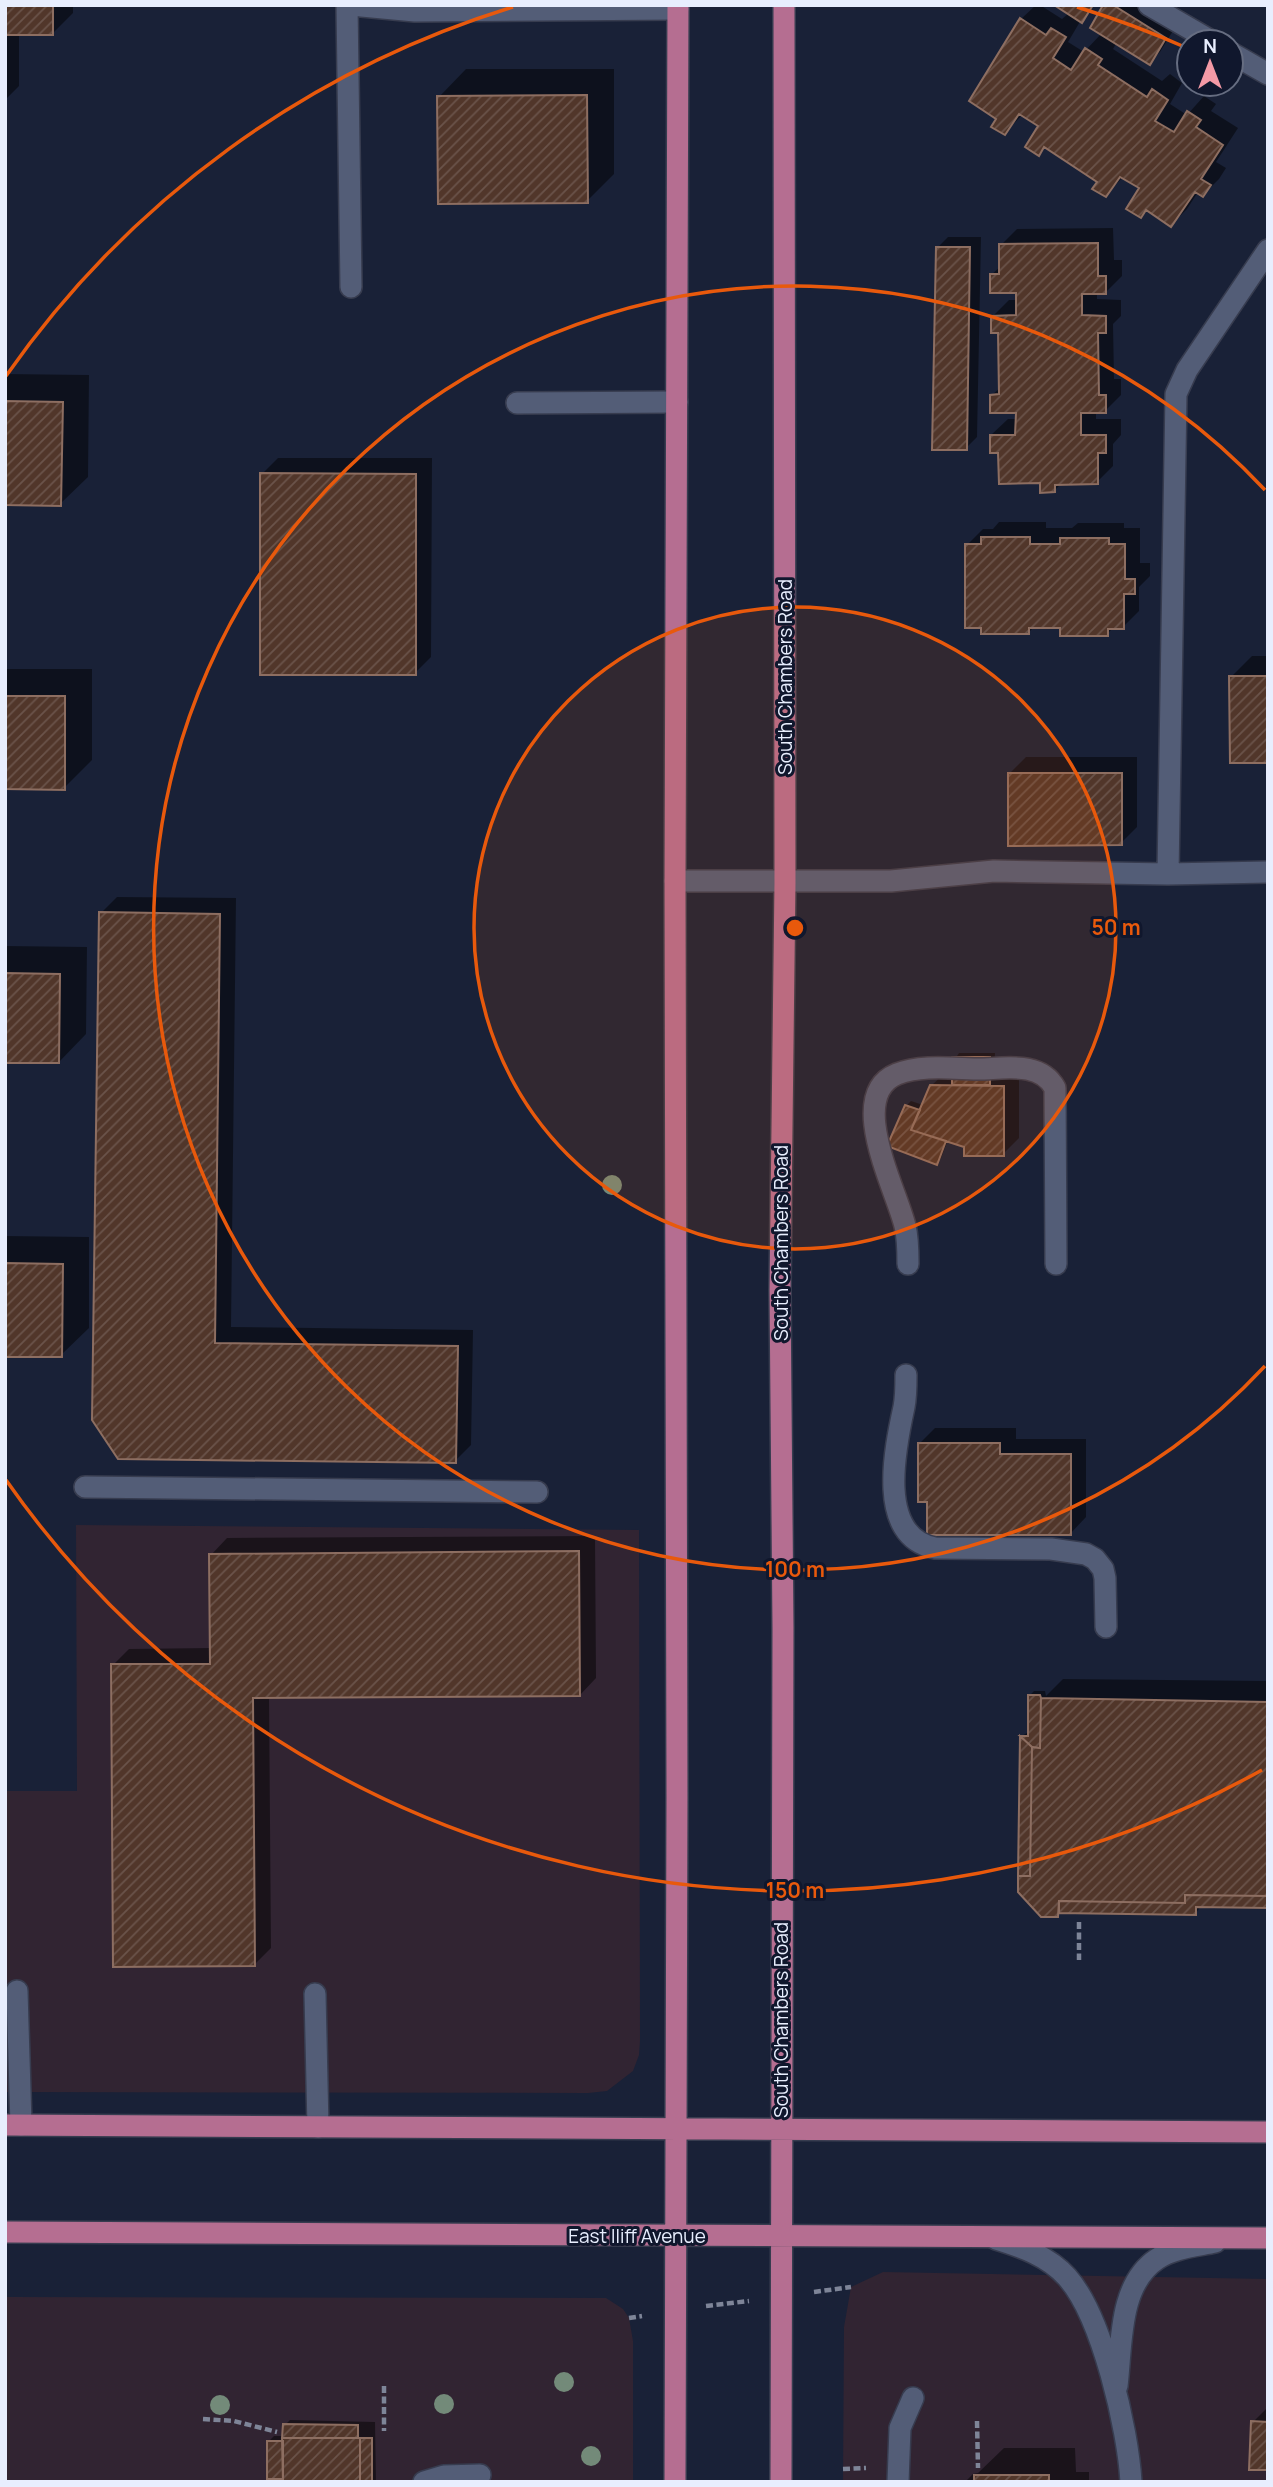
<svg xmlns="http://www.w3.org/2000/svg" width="1273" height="2487" font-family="Manrope,sans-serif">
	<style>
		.commercial { fill: #312432 }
		.shadow { fill: #0007 }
		.building { fill: url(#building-hatch); stroke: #8d6e61; stroke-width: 2 }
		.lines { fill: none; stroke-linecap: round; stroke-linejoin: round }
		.lane-casing { stroke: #373c4f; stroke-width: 24 }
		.street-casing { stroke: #373c4f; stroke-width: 24 }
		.primary-casing { stroke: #373c4f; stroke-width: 24 }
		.path { stroke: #7e8598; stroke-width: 4.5; stroke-dasharray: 7 3.5; stroke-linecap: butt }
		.lane { stroke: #535d77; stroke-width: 21 }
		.street { stroke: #535d77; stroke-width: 21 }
		.primary { stroke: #b56e91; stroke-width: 21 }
		.tree { fill: #738a79 }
		.ring { fill: none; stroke: #e8590c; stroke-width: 3.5 }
		.labels { text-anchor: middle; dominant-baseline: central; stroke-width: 6; stroke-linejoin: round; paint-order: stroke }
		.street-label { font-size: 19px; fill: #e8eefe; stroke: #10172d }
		.centre { fill: #e8590c; stroke: #10172d; stroke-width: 3.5 }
		.ring-label { font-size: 21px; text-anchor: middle; font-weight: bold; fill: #e8590c; stroke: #10172d; stroke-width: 6; stroke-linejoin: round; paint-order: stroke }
	</style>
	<defs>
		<pattern id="building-hatch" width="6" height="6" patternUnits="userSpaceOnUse" patternTransform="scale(1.75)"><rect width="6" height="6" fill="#51362a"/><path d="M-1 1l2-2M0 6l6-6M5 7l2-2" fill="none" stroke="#6a534a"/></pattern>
	</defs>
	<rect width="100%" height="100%" fill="#192137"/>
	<path class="commercial" d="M76,1525L639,1530L640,2041L639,2055L633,2071L607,2091L588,2093L5,2092V1791H77Z
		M883,2272L1268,2279V2482H843L844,2327L851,2287Z
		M5,2297L606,2298L623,2309L629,2318L633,2341V2482H5Z"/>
	<path class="shadow" d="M5,5H73V13L52,34H19V86L5,100Z
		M1036,5H1040L1062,19L1069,13L1057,5H1095L1081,20L1068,42L1084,52L1102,33L1106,5H1141L1176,26L1160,52L1150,62L1117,42L1113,49L1162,81L1170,74L1182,83L1170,104L1187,115L1204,96L1216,104L1211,111L1238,128L1216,162L1226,168L1219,179L1203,195L1198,192L1187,209L1171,225L1147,209L1140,216L1141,187L1123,177L1106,195L1099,181L1046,146L1038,154L1041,125L1023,114L1005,133L999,118L1021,19Z
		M466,69H614V174L587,201L439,97Z
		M1113,228L1114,260H1122V276L1106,292H1097V299L1121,300V316L1113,324L1114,379H1121V395L1105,411H1096V419H1121V435L1113,444V466L1097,482L1062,483L1054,491L1000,451L991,435L1008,419H1017V411L992,395L1001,387L1000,332L993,316L1009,300H1018V291L991,275L1001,266V245L1017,229Z
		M948,237H981L977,437L966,448L937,248Z
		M5,374L89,375L88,477L60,504H5Z
		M278,458H432L431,657L415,673L262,474Z
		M999,522H1046V528H1072L1078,523H1124V528H1140V563H1150V576L1139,587V611L1123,627H1114L1107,634L1061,626H1035L1029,632L967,545L983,529H993Z
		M1252,656H1268V761L1231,677Z
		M5,669H92V760L64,788L5,787Z
		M1026,757H1137V827L1121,843L1010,773Z
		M117,897L236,898L231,1327L473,1330L471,1445L455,1461L119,1457L101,913Z
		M5,946L87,947L86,1034L59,1062L5,1061Z
		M959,1053H995L994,1070L1019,1071V1138L1003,1154L948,1140L941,1158L936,1163L906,1106L911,1101L923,1105L931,1086L948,1070Z
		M5,1236L89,1237V1328L61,1355H5Z
		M935,1428H1016V1439H1086V1517L1070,1534L929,1501L919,1444Z
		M595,1536L596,1678L580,1695L269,1697L271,1948L255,1964L113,1665L129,1649L211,1648V1555L227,1538Z
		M1063,1679L1268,1681V1907L1201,1906L1196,1913L1061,1911L1057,1916L1022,1736L1030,1731L1029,1696L1034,1691H1045L1046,1696Z
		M1268,2407V2469L1253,2422Z
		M290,2420L375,2422L376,2482H285L269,2441L274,2436H284L285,2425Z
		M1004,2448H1075L1076,2472H1089V2482H965L973,2474L978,2473Z"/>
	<path class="building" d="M5,5H53V35H5Z
		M1054,5H1093L1082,23Z
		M1103,5H1113L1166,38L1150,65L1090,28Z
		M1020,18L1046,35L1051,28L1066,37L1053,58L1071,70L1085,48L1102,59L1098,65L1147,97L1152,89L1168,100L1155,121L1174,132L1187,111L1201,120L1196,127L1223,145L1201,179L1211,185L1203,197L1195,192L1171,227L1146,210L1141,218L1126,209L1139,188L1120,177L1106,197L1092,189L1097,182L1044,147L1039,156L1025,147L1038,126L1019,114L1005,135L991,127L996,119L969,101Z
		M587,95L588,203L438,204L437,96Z
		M1098,243V276H1106V294H1082V315L1106,316V333H1098L1099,395H1106V413H1081V435H1106V453H1098V484L1055,485V492L1040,493V483L999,484L998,453H990V435H1015L1016,413H990V395L999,394L998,333H991V316L1016,315V293H990V274H999V244Z
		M936,247H970L967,450H932Z
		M5,401L63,402L61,506L5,505Z
		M260,473L416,474V675H260Z
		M981,537H1030V544H1060V538H1109V544H1125V579H1135V594H1124V629H1108V636H1060V628H1029V634H981V628H965V544H981Z
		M1229,676H1268V763H1230Z
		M5,696H65V790L5,789Z
		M1008,773H1122V845L1008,846Z
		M99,912L220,914L215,1343L458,1346L456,1463L118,1459L92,1420Z
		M5,973L60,974L59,1063H5Z
		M952,1057H990V1085H952Z
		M930,1085L1004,1086V1156H964V1147L911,1130Z
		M905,1105L920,1110L911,1130L946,1141L937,1165L887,1146Z
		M5,1263L63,1264L62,1357H5Z
		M918,1443H1000V1454H1071V1535H927V1502H918Z
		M579,1551L580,1696L253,1698L255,1966L113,1967L111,1664H210L209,1554Z
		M1028,1695H1040L1041,1698L1040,1748L1032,1747L1020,1736H1028Z
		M1041,1698L1268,1702V1896L1185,1895V1903L1059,1901L1058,1917H1041L1018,1892V1876H1030L1032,1747L1040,1748Z
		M1020,1736L1032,1747L1030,1876H1018Z
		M1185,1895L1268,1896V1908L1196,1907V1915L1059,1913V1901L1185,1903Z
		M1251,2421L1268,2422V2470H1249Z
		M283,2424L358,2425V2438H282Z
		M282,2438H360V2482H283Z
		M360,2438H372V2481H360Z
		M267,2441H283V2479H267Z
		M974,2475H1049V2482H974Z"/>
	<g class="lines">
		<g class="lane-casing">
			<path id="lane" d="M347,5L351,287
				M351,5L415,11L678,9
				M517,403L677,402
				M1168,874L1176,394L1187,370L1268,250
				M675,881H891L994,871L1168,874L1268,872
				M908,1264C908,1251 908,1238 905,1226C897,1191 845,1095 897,1074C922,1064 956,1069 982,1069C1008,1068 1041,1062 1055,1088L1056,1264
				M906,1375C906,1385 906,1397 904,1407C895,1448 876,1537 935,1548L1051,1549L1086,1554L1095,1559L1103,1569L1105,1578L1106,1627
				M85,1487L537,1492
				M17,1991L21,2125
				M315,1994L318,2127
				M996,2239C1022,2247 1048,2256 1067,2277C1102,2316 1128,2429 1131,2482
				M1117,2386C1122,2345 1118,2285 1157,2259C1173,2248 1197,2246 1215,2242
				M424,2482L444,2476L480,2475
				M898,2482L900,2428L913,2398"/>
		</g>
		<g class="street-casing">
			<path id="street" d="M1149,5L1213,42
				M1231,53L1268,74"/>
		</g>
		<g class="primary-casing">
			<path id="primary" d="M5,2125L1268,2132
				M5,2232L1268,2238
				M675,2482L677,1796L675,881L678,5
				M781,2482L783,1627L780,1290L785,882L784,5"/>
		</g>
		<path class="path" d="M1079,1922V1960
			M814,2292L851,2287
			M706,2306L749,2301
			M629,2318L642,2316
			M384,2386V2431
			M203,2419L234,2421L277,2432
			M977,2421L978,2468
			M843,2469L866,2468"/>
		<use href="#lane" class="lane"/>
		<use href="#street" class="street"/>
		<use href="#primary" class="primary"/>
	</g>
	<g class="tree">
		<circle cx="612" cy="1185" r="10"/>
		<circle cx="564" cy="2382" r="10"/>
		<circle cx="444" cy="2404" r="10"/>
		<circle cx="220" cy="2405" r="10"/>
		<circle cx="591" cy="2456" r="10"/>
	</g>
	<circle cx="795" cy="928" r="321" fill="#e8590c" fill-opacity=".12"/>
	<g class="ring">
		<circle cx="795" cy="928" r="321"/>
		<path d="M1265 1366A642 642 0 1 1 1265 490"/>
		<path d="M1262 1770A963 963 0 0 1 6 1480M6 376A963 963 0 0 1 513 7M1077 7A963 963 0 0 1 1187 48"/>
	</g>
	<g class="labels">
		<g class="street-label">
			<text transform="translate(785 677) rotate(-90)">South Chambers Road</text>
			<text transform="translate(781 1243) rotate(-90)">South Chambers Road</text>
			<text transform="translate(781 2020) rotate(-90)">South Chambers Road</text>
			<text x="637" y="2236">East Iliff Avenue</text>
		</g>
	</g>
	<circle cx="795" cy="928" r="10" class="centre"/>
	<g class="ring-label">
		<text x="1116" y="935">50 m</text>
		<text x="795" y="1577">100 m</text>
		<text x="795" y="1898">150 m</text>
	</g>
	<rect width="1273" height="2487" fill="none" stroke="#e8eefe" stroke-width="14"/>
	<g transform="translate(1210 63)"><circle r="33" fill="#10172d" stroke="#666d81" stroke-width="2"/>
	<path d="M0-5L12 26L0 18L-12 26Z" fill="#f49aa6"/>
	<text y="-10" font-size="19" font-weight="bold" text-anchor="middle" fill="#e8eefe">N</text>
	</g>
</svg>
